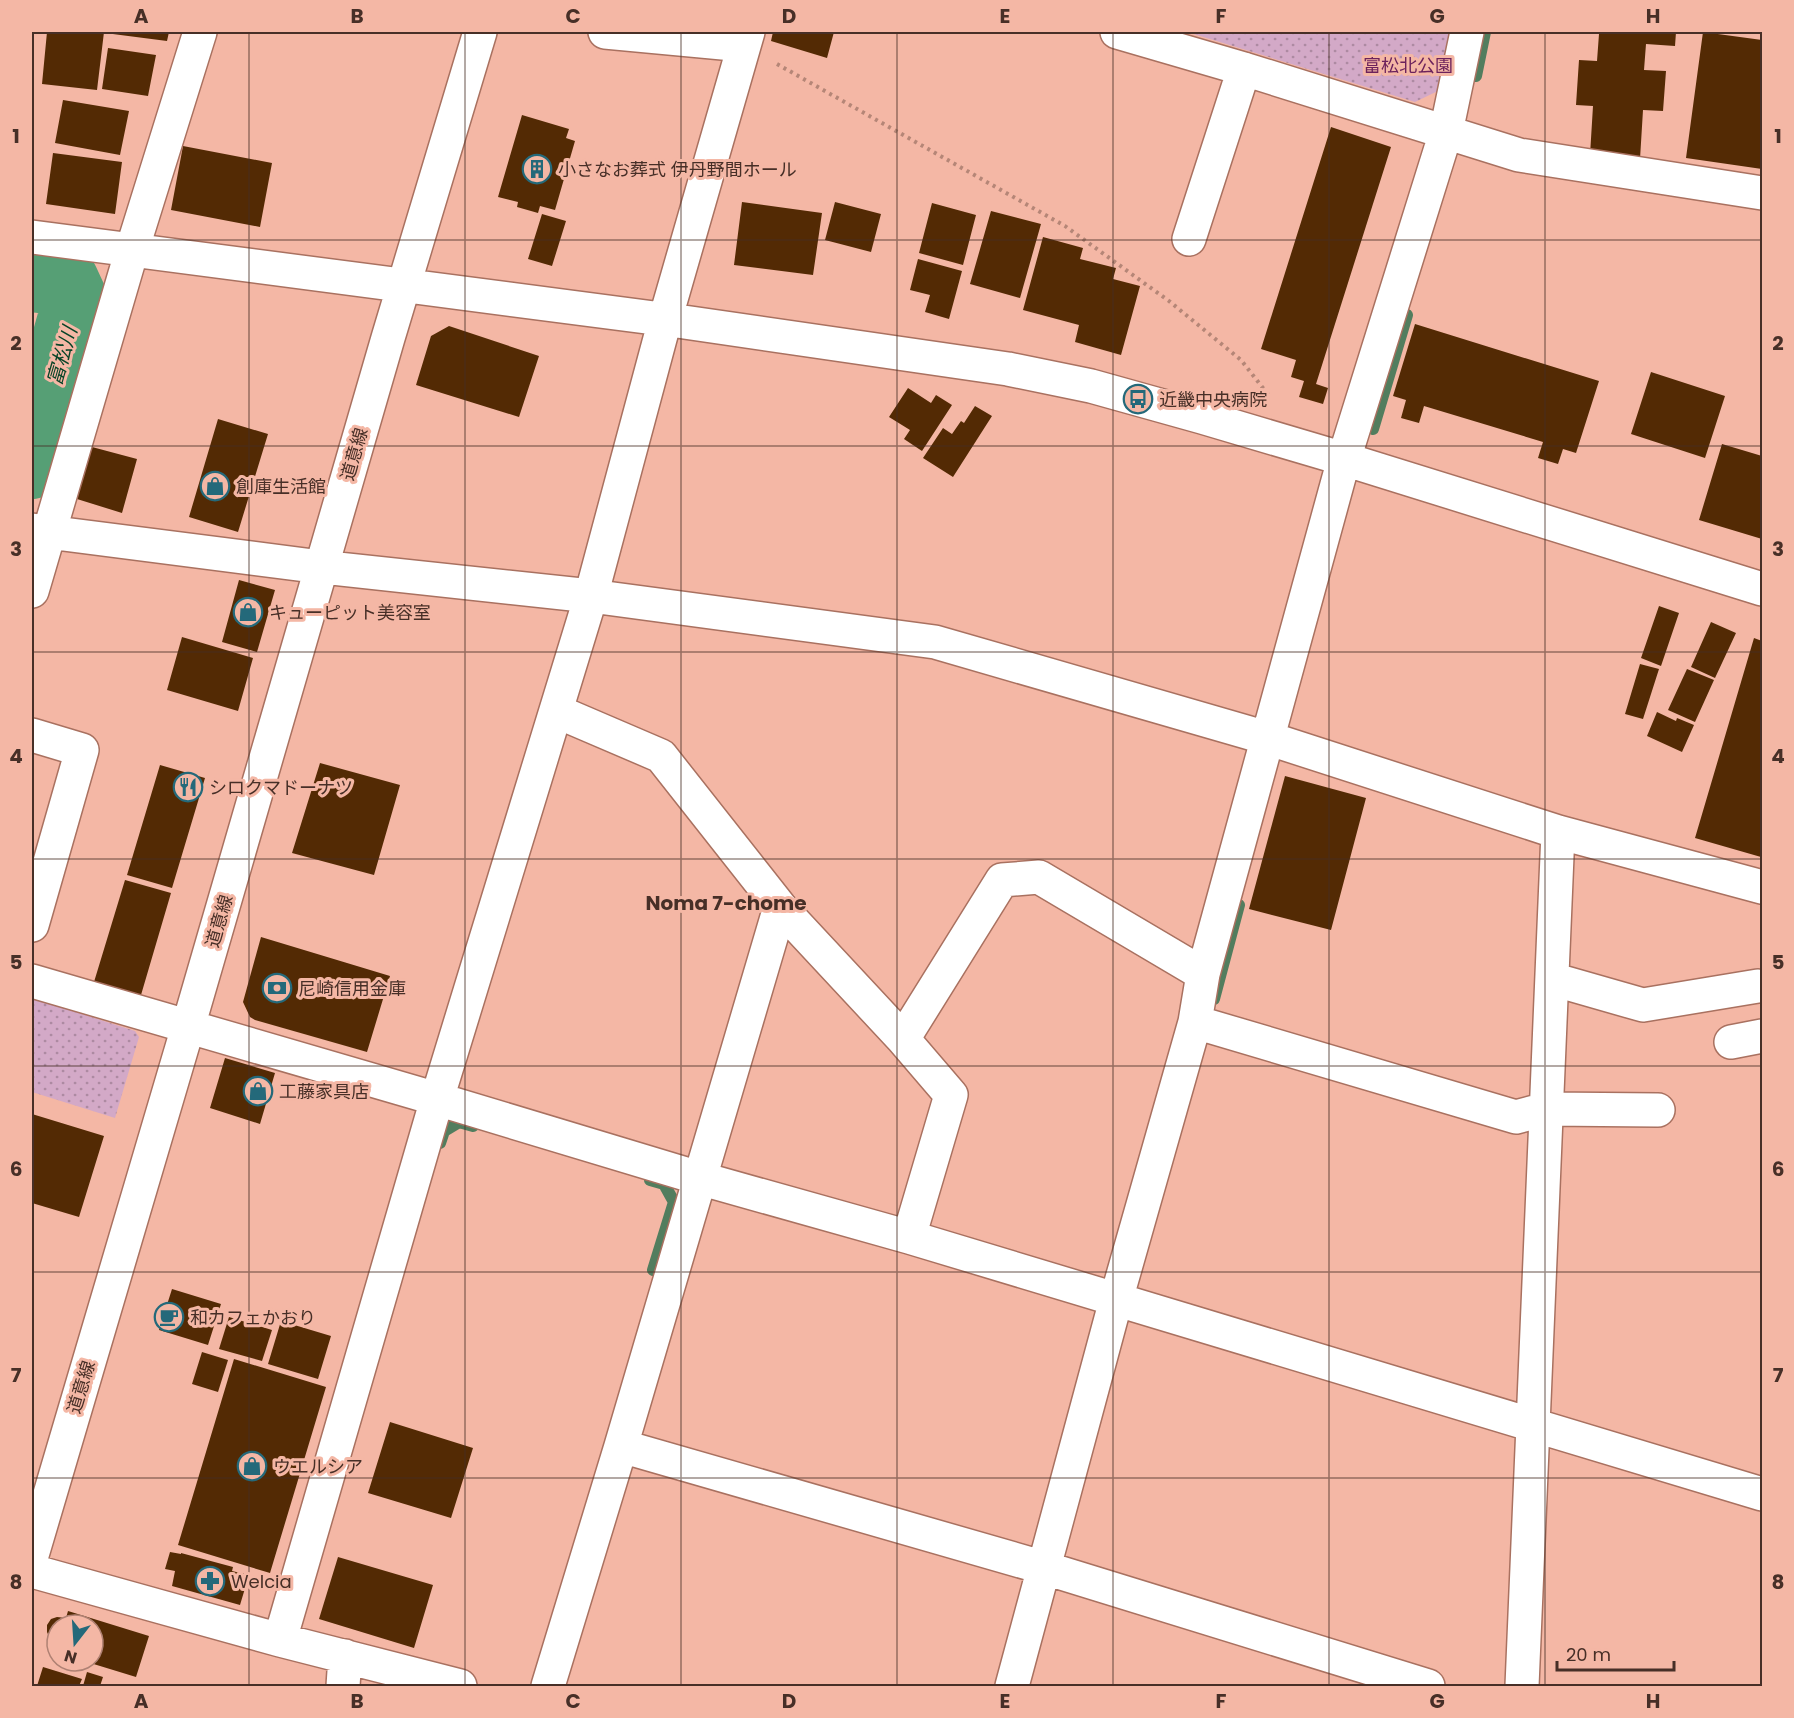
<svg xmlns="http://www.w3.org/2000/svg" width="1794" height="1718" font-family="Poppins,'Noto Sans JP',sans-serif">
	<style>
		.park { fill: url(#park-dots) }
		.lines { fill: none; stroke-linecap: round; stroke-linejoin: round }
		.stream { stroke: #527d5e; stroke-width: 12 }
		.river { stroke: #569f75; stroke-width: 70 }
		.building { fill: #532a04 }
		.minor-casing { stroke: #a97160; stroke-width: 36 }
		.path { stroke: #b58677; stroke-width: 4; stroke-dasharray: 3 4.5; stroke-linecap: butt }
		.minor { stroke: #fff; stroke-width: 33 }
		.grid { fill: none; stroke: #472f27; stroke-width: 1.5; stroke-opacity: 0.55 }
		.labels { text-anchor: middle; dominant-baseline: central; stroke-width: 6; stroke-linejoin: round; paint-order: stroke }
		.park-label { font-size: 18px; fill: #6c225c; stroke: #f4b7a5 }
		.poi-label { font-size: 18px; fill: #472f27; stroke: #f4b7a5; text-anchor: start }
		.street-label { font-size: 18px; fill: #472f27; stroke: #f4b7a5 }
		.water-label { font-size: 20px; font-style: italic; fill: #074327; stroke: #f4b7a5 }
		.neighbourhood-label { font-size: 20px; font-weight: bold; fill: #472f27; stroke: #f4b7a5 }
		.neatline { fill: none; stroke: #472f27; stroke-width: 2 }
		.grid-label { font-size: 20px; text-anchor: middle; font-weight: bold; fill: #472f27 }
	</style>
	<defs>
		<pattern id="park-dots" width="8" height="8" patternUnits="userSpaceOnUse" patternTransform="scale(1.5)"><rect width="8" height="8" fill="#d3a9c7"/><path d="M2 2h.1M6 6h.1" fill="none" stroke="#ad8aa2" stroke-width="1.8" stroke-linecap="round"/></pattern>
	</defs>
	<rect width="100%" height="100%" fill="#f4b7a5"/>
	<path class="park" d="M1187,32H1452L1440,90L1415,102Z
		M32,998L135,1031L139,1037L115,1118L32,1092Z"/>
	<g class="lines">
		<path class="stream" d="M1476,76L1485,32
			M1373,429L1407,315
			M1214,999L1239,905
			M440,1143L444,1131L459,1122L473,1126
			M650,1180L664,1184L674,1202L653,1270"/>
		<path class="river" d="M32,277L64,281L76,307L32,464"/>
	</g>
	<path class="building" d="M47,32H104L97,90L42,84Z
		M105,32H169L167,41L105,33Z
		M773,32H834L827,58L771,41Z
		M1587,32H1676L1675,46L1646,44L1644,70L1666,71L1663,111L1643,110L1640,159L1590,155L1593,106L1576,105L1579,60L1597,61L1599,34L1587,33Z
		M1703,32L1762,40V169L1686,158Z
		M108,48L156,55L148,96L102,89Z
		M63,100L129,111L120,155L55,143Z
		M522,115L569,129L566,138L575,141L555,210L540,206L538,213L517,207L518,202L498,197Z
		M1331,127L1391,147L1316,384L1328,388L1323,404L1299,397L1304,381L1291,377L1296,360L1261,349Z
		M183,146L272,163L260,227L171,210Z
		M53,153L122,162L115,214L46,204Z
		M742,202L822,213L813,275L734,265Z
		M835,202L881,214L871,252L825,240Z
		M932,203L976,215L963,265L919,253Z
		M991,211L1041,224L1020,298L970,284Z
		M542,214L566,221L552,266L528,259Z
		M1043,237L1083,248L1080,259L1116,268L1113,279L1140,286L1121,355L1075,342L1079,325L1023,310Z
		M918,259L962,271L949,319L925,312L930,295L910,290Z
		M1415,324L1599,381L1576,453L1563,449L1558,464L1538,458L1543,442L1424,406L1419,423L1401,418L1406,400L1393,396Z
		M449,326L539,356L519,417L416,385L431,336Z
		M1651,372L1725,396L1705,458L1631,434Z
		M908,388L931,403L936,395L952,405L922,451L904,439L910,430L889,417Z
		M975,406L992,416L953,477L923,458L943,428L952,434L961,421L964,423Z
		M218,419L268,434L238,532L189,517Z
		M1722,444L1762,456V539L1699,520Z
		M92,447L137,459L122,513L77,499Z
		M239,580L275,590L257,652L222,642Z
		M1659,606L1679,613L1661,666L1641,658Z
		M1711,622L1736,633L1715,678L1691,667Z
		M182,637L253,658L238,711L167,690Z
		M1754,638L1762,641L1761,857L1695,838Z
		M1640,664L1659,669L1643,719L1625,714Z
		M1687,669L1714,680L1695,722L1668,710Z
		M1657,712L1676,721L1677,718L1694,725L1682,752L1647,736Z
		M320,763L400,785L374,875L292,853Z
		M160,765L205,778L172,888L127,875Z
		M1285,776L1366,798L1331,930L1249,909Z
		M125,880L171,893L141,995L94,982Z
		M261,937L390,976L367,1052L255,1020L250,1017L243,1002Z
		M225,1058L275,1073L260,1124L210,1108Z
		M32,1114L104,1136L79,1217L32,1203Z
		M172,1289L221,1304L208,1345L159,1330Z
		M229,1317L272,1330L262,1361L219,1349Z
		M281,1321L331,1336L318,1379L268,1364Z
		M202,1352L228,1360L218,1392L192,1384Z
		M234,1359L326,1387L270,1573L178,1545Z
		M390,1422L473,1448L451,1518L368,1493Z
		M170,1552L181,1554V1553L233,1567L232,1571L249,1575L240,1605L172,1586L175,1571L165,1569Z
		M338,1557L433,1585L414,1648L319,1619Z
		M68,1611L149,1636L136,1677L87,1662L93,1661V1625H57V1643L50,1639L47,1632V1625L51,1619L57,1617L66,1618Z
		M43,1667L82,1679L79,1686H37Z
		M87,1672L103,1677L100,1686H83Z"/>
	<g class="lines">
		<g class="minor-casing">
			<path id="minor" d="M605,32L744,45
				M1117,32L1244,69L1519,155L1762,193
				M32,237L677,321L1008,369L1091,386L1202,417L1344,459L1762,589
				M1189,239L1244,69
				M32,530L321,567L591,596L935,642L1267,738L1558,832L1762,887
				M32,591L132,250L200,32
				M556,711L661,756L780,907L903,1039L951,1095L909,1237
				M32,735L82,750L32,925
				M1552,979L1643,1005L1758,986
				M32,981L437,1099L699,1178L909,1237L1762,1494
				M1195,1022L1516,1117L1546,1109L1658,1110
				M903,1039L1002,880L1039,877L1203,974
				M1731,1042L1762,1036
				M621,1446L1045,1568L1428,1686
				M32,1555L188,1027L388,338L480,32
				M32,1571L280,1640L460,1686
				M280,1640L437,1099L591,596L665,320L748,32
				M343,1686L345,1656
				M548,1686L621,1446L780,907
				M1012,1686L1116,1300L1195,1022L1203,974L1344,459L1446,132L1467,32
				M1522,1686L1558,832"/>
		</g>
		<path class="path" d="M777,64L1065,226L1169,301L1241,360L1270,397"/>
		<use href="#minor" class="minor"/>
	</g>
	<path class="grid" d="M249,32V1686M465,32V1686M681,32V1686M897,32V1686M1113,32V1686M1329,32V1686M1545,32V1686M32,240H1762M32,446H1762M32,652H1762M32,859H1762M32,1066H1762M32,1272H1762M32,1478H1762"/>
	<defs>
		<g id="building-ring" transform="scale(1.5)"><circle r="9.5" fill="#f4b7a5" stroke="#24697a" stroke-width="1.5"/><path d="M-4-6H4V6H1V3H-1V6H-4ZM-2.5-4.3h1.7v1.8h-1.7ZM.8-4.3h1.7v1.8H.8ZM-2.5-1h1.7V.8h-1.7ZM.8-1h1.7V.8H.8Z" fill="#24697a"/></g>
		<g id="bus-ring" transform="scale(1.5)"><circle r="9.5" fill="#f4b7a5" stroke="#24697a" stroke-width="1.5"/><path d="M-5-6H5V4H4V6H2V4H-2V6H-4V4H-5ZM-3.5-4V0h7V-4ZM-3.5 1.2v1.5H-2V1.2ZM2 1.2v1.5H3.5V1.2Z" fill="#24697a"/></g>
		<g id="shop-ring" transform="scale(1.5)"><circle r="9.5" fill="#f4b7a5" stroke="#24697a" stroke-width="1.5"/><path d="M-5-2.5h2.3a2.7 3.5 0 0 1 5.4 0H5L5.5 6h-11ZM-1.5-2.5h3a1.5 2.3 0 0 0-3 0Z" fill="#24697a"/></g>
		<g id="restaurant-ring" transform="scale(1.5)"><circle r="9.5" fill="#f4b7a5" stroke="#24697a" stroke-width="1.5"/><path d="M-5-6h1v4h1v-4h1v4h1v-4h1v5L-1.5 .5V6h-2V.5L-5-1ZM5-6V6H3V1.5H1.5Q1.5-4 5-6Z" fill="#24697a"/></g>
		<g id="bank-ring" transform="scale(1.5)"><circle r="9.5" fill="#f4b7a5" stroke="#24697a" stroke-width="1.5"/><path d="M-6-4H6V4H-6ZM0-2.3a2.3 2.3 0 1 0 0 4.6a2.3 2.3 0 1 0 0-4.6Z" fill="#24697a"/></g>
		<g id="cafe-ring" transform="scale(1.5)"><circle r="9.5" fill="#f4b7a5" stroke="#24697a" stroke-width="1.5"/><path d="M-5.5-4.5H6V0H3Q3 3.5 0 3.5H-2.5Q-5.5 3.5-5.5 0ZM3-3.2v2h1.7v-2ZM-6 4.5H4V6H-6Z" fill="#24697a"/></g>
		<g id="pharmacy-ring" transform="scale(1.5)"><circle r="9.5" fill="#f4b7a5" stroke="#24697a" stroke-width="1.5"/><path d="M-2-6h4v4h4v4h-4v4h-4v-4h-4v-4h4Z" fill="#24697a"/></g>
	</defs>
	<g fill-rule="evenodd">
		<use href="#building-ring" x="537" y="169"/>
		<use href="#bus-ring" x="1138" y="399"/>
		<use href="#shop-ring" x="215" y="486"/>
		<use href="#shop-ring" x="248" y="612"/>
		<use href="#restaurant-ring" x="188" y="787"/>
		<use href="#bank-ring" x="277" y="988"/>
		<use href="#shop-ring" x="258" y="1091"/>
		<use href="#cafe-ring" x="169" y="1317"/>
		<use href="#shop-ring" x="252" y="1466"/>
		<use href="#pharmacy-ring" x="210" y="1581"/>
	</g>
	<g class="labels">
		<g class="park-label">
			<text x="1408" y="65">富松北公園</text>
		</g>
		<g class="poi-label">
			<text x="558" y="169">小さなお葬式 伊丹野間ホール</text>
			<text x="1159" y="399">近畿中央病院</text>
			<text x="236" y="486">創庫生活館</text>
			<text x="269" y="612">キューピット美容室</text>
			<text x="209" y="787">シロクマドーナツ</text>
			<text x="298" y="988">尼崎信用金庫</text>
			<text x="279" y="1091">工藤家具店</text>
			<text x="190" y="1317">和カフェかおり</text>
			<text x="273" y="1466">ウエルシア</text>
			<text x="231" y="1581">Welcia</text>
		</g>
		<g class="street-label">
			<text transform="translate(354 454) rotate(-74)">道意線</text>
			<text transform="translate(219 921) rotate(-74)">道意線</text>
			<text transform="translate(81 1387) rotate(-73)">道意線</text>
		</g>
		<g class="water-label">
			<text transform="translate(62 356) rotate(-74)">富松川</text>
		</g>
		<g class="neighbourhood-label">
			<text x="726" y="903">Noma 7-chome</text>
		</g>
	</g>
	<rect width="1794" height="1718" fill="none" stroke="#f4b7a5" stroke-width="66"/>
	<g transform="translate(75 1643) rotate(197)"><circle r="28" fill="#f4b7a5" stroke="#af8173" stroke-width="1.5"/>
	<path d="M0-4.5L10 22L0 15L-10 22Z" fill="#24697a"/>
	<text y="-9" font-size="16" font-weight="bold" text-anchor="middle" fill="#472f27">N</text>
	</g>
	<path d="M1557 1661v9h117v-9" fill="none" stroke="#472f27" stroke-width="3"/>
	<text x="1566" y="1661" font-size="18" fill="#472f27" stroke="#f4b7a5" stroke-width="4.5" paint-order="stroke">20 m</text>
	<rect x="33" y="33" width="1728" height="1652" class="neatline"/>
	<g class="grid-label">
		<text x="141" y="23">A</text>
		<text x="357" y="23">B</text>
		<text x="573" y="23">C</text>
		<text x="789" y="23">D</text>
		<text x="1005" y="23">E</text>
		<text x="1221" y="23">F</text>
		<text x="1437" y="23">G</text>
		<text x="1653" y="23">H</text>
		<text x="16" y="143">1</text>
		<text x="1778" y="143">1</text>
		<text x="16" y="350">2</text>
		<text x="1778" y="350">2</text>
		<text x="16" y="556">3</text>
		<text x="1778" y="556">3</text>
		<text x="16" y="763">4</text>
		<text x="1778" y="763">4</text>
		<text x="16" y="969">5</text>
		<text x="1778" y="969">5</text>
		<text x="16" y="1176">6</text>
		<text x="1778" y="1176">6</text>
		<text x="16" y="1382">7</text>
		<text x="1778" y="1382">7</text>
		<text x="16" y="1589">8</text>
		<text x="1778" y="1589">8</text>
		<text x="141" y="1708">A</text>
		<text x="357" y="1708">B</text>
		<text x="573" y="1708">C</text>
		<text x="789" y="1708">D</text>
		<text x="1005" y="1708">E</text>
		<text x="1221" y="1708">F</text>
		<text x="1437" y="1708">G</text>
		<text x="1653" y="1708">H</text>
	</g>
</svg>
